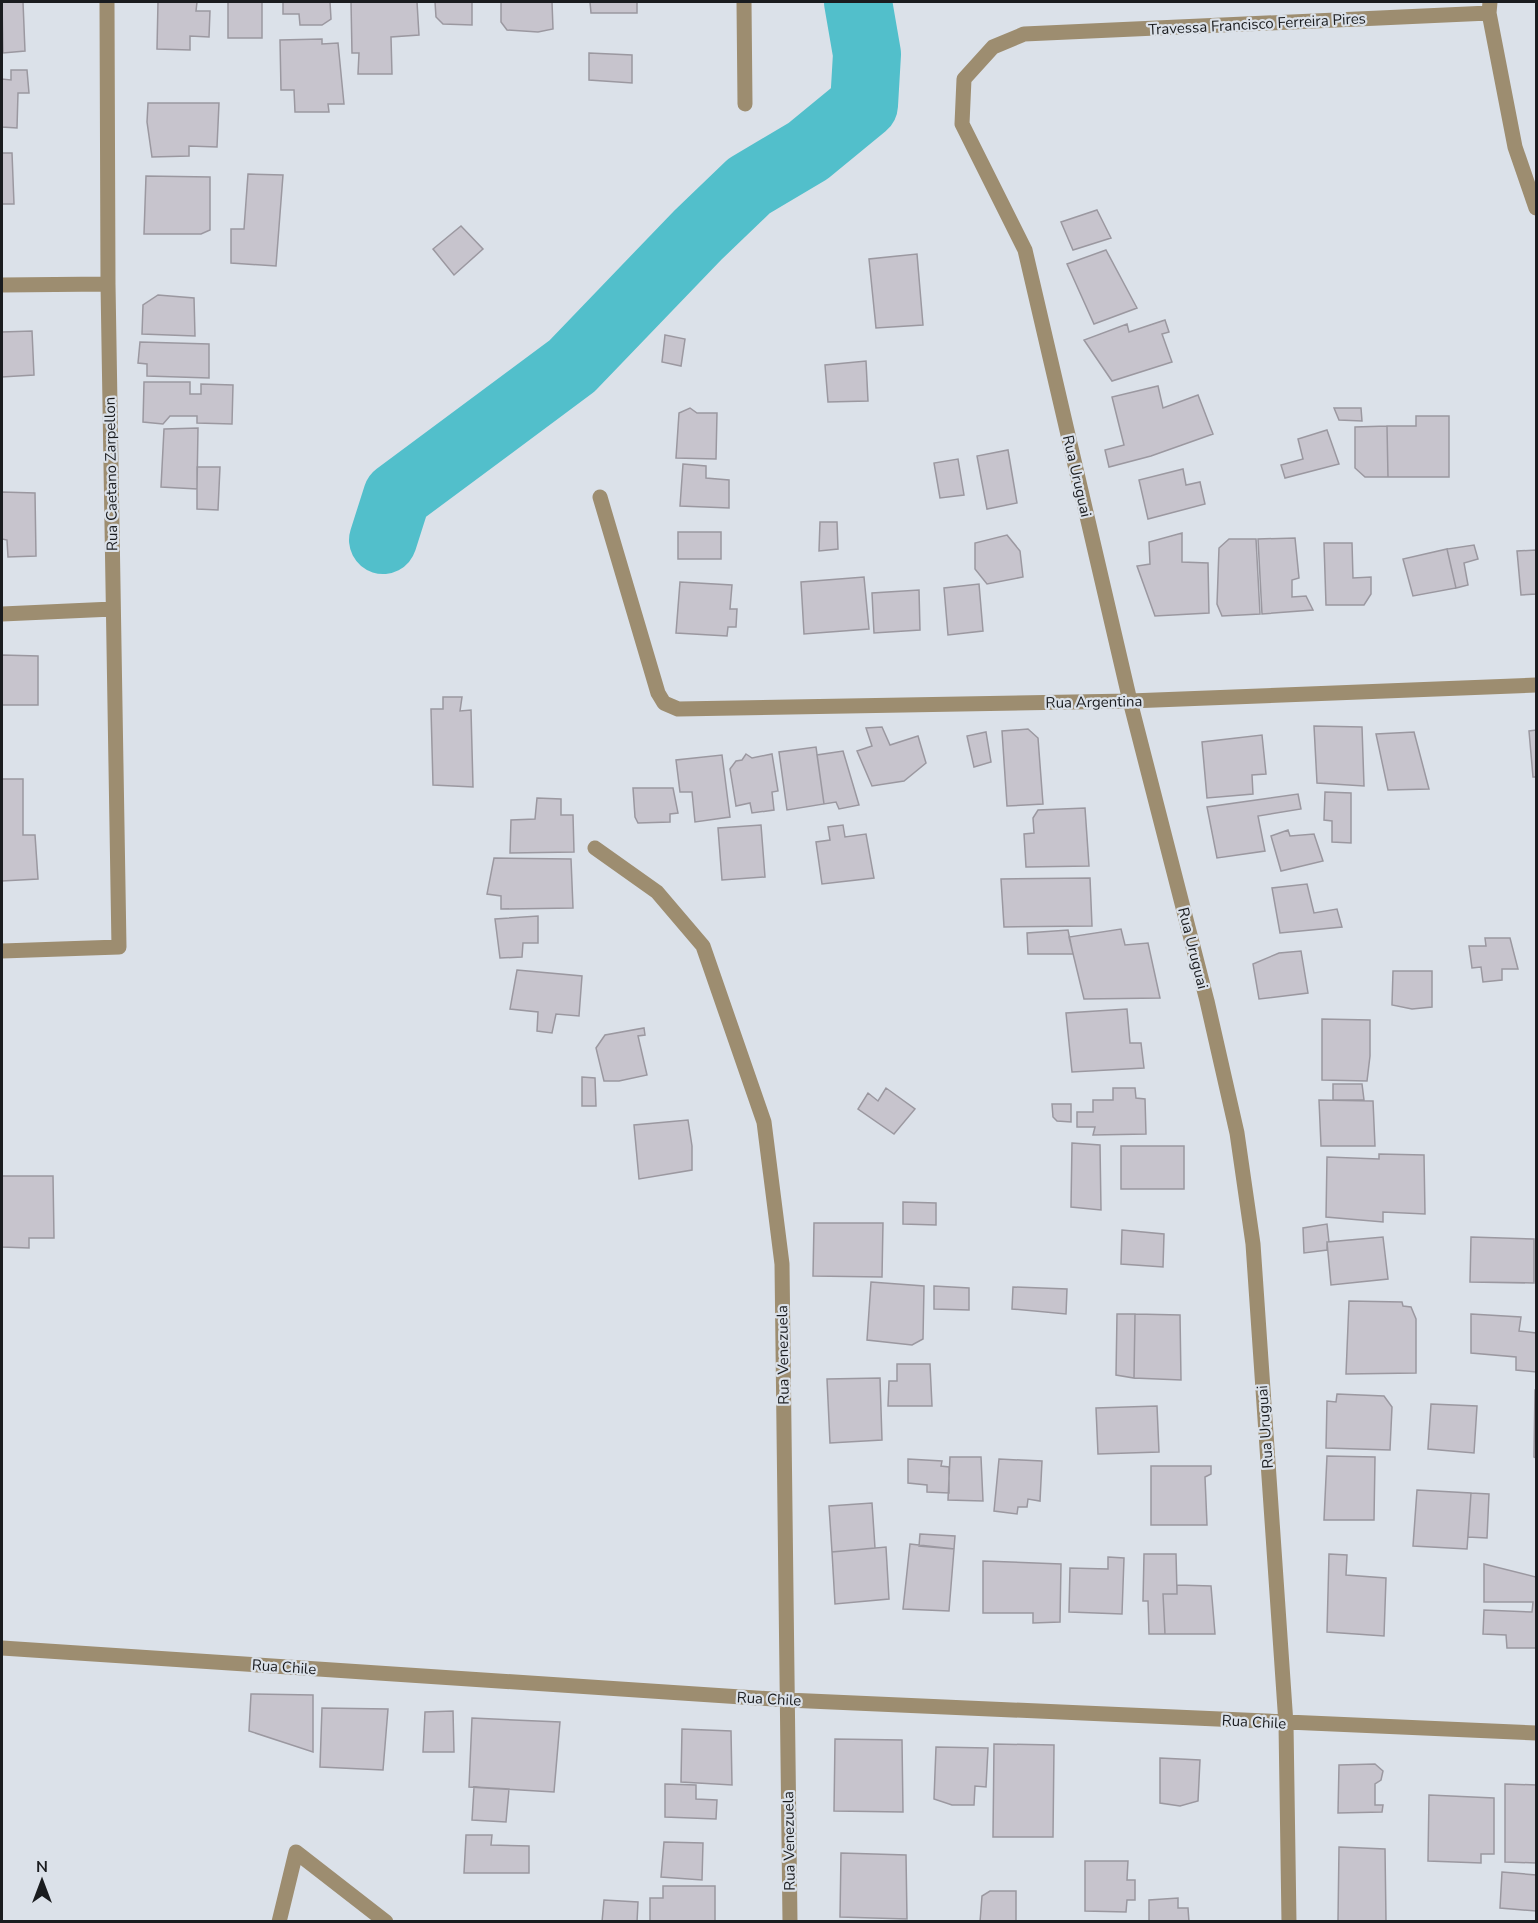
<svg xmlns="http://www.w3.org/2000/svg" width="1538" height="1923" font-family="'Nunito Sans',sans-serif">
	<style>
		.lines { fill: none; stroke-linecap: round; stroke-linejoin: round }
		.river { stroke: #52bfcb; stroke-width: 68 }
		.building { fill: #c7c4cd; stroke: #9b98a0; stroke-width: 1.5 }
		.street { stroke: #9d8d70; stroke-width: 15 }
		.labels { text-anchor: middle; dominant-baseline: central; stroke-width: 4.5; stroke-linejoin: round; paint-order: stroke }
		.street-label { font-size: 15px; fill: #1a1c1f; stroke: #dbe1e9 }
	</style>
	<rect width="100%" height="100%" fill="#dbe1e9"/>
	<g class="lines">
		<path class="river" d="M383,540L397,496L572,366L698,235L749,186L808,151L864,105L867,54L858,2"/>
	</g>
	<path class="building" d="M2,2H23L25,51L3,53Z
		M158,2H197L196,11H210L209,37L190,36V50L157,49Z
		M228,2H262V38H228Z
		M283,2H330L331,19L322,25H300L299,14H283Z
		M351,2H417L419,35L391,37L392,74H358L359,53H352Z
		M435,2H472V25L443,24L436,17Z
		M501,2H552L553,29L538,32L507,30L501,22Z
		M590,2H637V13H591Z
		M322,39V44L338,43L344,104H328L329,112H295L294,90H281L280,40Z
		M589,53L632,55V83L589,80Z
		M11,70H27L29,93H18L17,128L2,127V79L11,80Z
		M148,103H219L217,147L189,146V156L152,157L147,122Z
		M2,153H12L14,204H2Z
		M248,174L283,175L276,266L231,263V229H244Z
		M146,176L210,177V230L201,234H144Z
		M1097,210L1111,238L1073,250L1061,222Z
		M461,226L483,249L454,275L433,249Z
		M1106,250L1137,308L1094,324L1067,264Z
		M917,254L923,325L876,328L869,259Z
		M158,295L194,298L195,336L142,334L143,305Z
		M1165,320L1169,332L1162,334L1172,362L1112,381L1084,340L1127,324L1129,332Z
		M32,331L34,375L2,377V332Z
		M665,335L685,339L681,366L662,362Z
		M140,342L209,344V378L147,376V364L138,363Z
		M866,361L868,401L828,402L825,365Z
		M144,382H190V394H201V384L233,385L232,424L197,423V416H170L163,424L143,422Z
		M1158,386L1163,408L1198,395L1213,434L1151,456L1109,467L1105,450L1124,445L1112,397Z
		M690,408L697,413H717L716,459L676,458L679,413Z
		M1334,408H1361L1362,421L1339,420Z
		M1416,416H1449V477H1388L1387,426H1416Z
		M1387,426L1388,477H1365L1355,468V427Z
		M198,428L197,489L161,487L164,429Z
		M1327,430L1339,464L1285,478L1281,465L1303,459L1298,439Z
		M1008,450L1017,503L987,509L977,456Z
		M958,459L964,495L940,498L934,463Z
		M683,464L706,466V478L729,480V508L680,506Z
		M197,467H220L218,510L197,509Z
		M1183,469L1186,485L1200,482L1205,504L1148,519L1139,480Z
		M2,492L35,493L36,556L8,557L7,540L2,539Z
		M820,522H837L838,549L819,551Z
		M678,532H721V559H678Z
		M1182,533V562L1208,563L1209,613L1155,616L1137,566L1150,564L1149,542Z
		M1007,535L1020,551L1023,577L987,584L975,569V543Z
		M1295,538L1299,578L1292,580V597L1306,596L1313,610L1262,614L1258,539Z
		M1229,539H1256L1260,614L1222,616L1217,604L1219,548Z
		M1324,543H1352L1353,578L1371,577V594L1364,605H1326Z
		M1474,545L1478,559L1464,563L1468,585L1456,588L1447,549Z
		M1447,549L1456,588L1413,596L1403,559Z
		M1536,550V594L1521,595L1517,551Z
		M864,577L869,629L804,634L801,582Z
		M680,582L732,585L730,609H737L736,627H728L727,636L676,633Z
		M979,584L983,631L948,635L944,588Z
		M919,590L920,630L874,633L872,593Z
		M2,655L38,656V705H2Z
		M443,697H462L460,711L471,710L473,787L433,785L431,709H443Z
		M1314,726L1362,727L1364,786L1317,783Z
		M882,727L890,745L918,736L926,763L904,781L872,786L857,751L872,746L866,728Z
		M1028,729L1038,738L1043,804L1007,806L1002,731Z
		M1536,730V777H1533L1529,731Z
		M986,732L991,762L974,767L967,736Z
		M1414,732L1429,789L1388,790L1376,734Z
		M1262,735L1266,774L1252,775L1253,794L1207,798L1202,742Z
		M816,747L824,804L787,810L779,752Z
		M843,751L859,805L839,809L836,802L824,804L817,755Z
		M746,754L752,758L772,754L778,791L772,792L774,810L752,813L750,803L736,806L730,769L736,761L742,760Z
		M722,755L730,817L695,822L692,792H680L676,760Z
		M2,779H23V835H35L38,879L2,881Z
		M633,788H673L678,813L670,814V822L638,823L635,817Z
		M1325,792L1351,793V843L1332,842V821L1324,820Z
		M1298,794L1301,809L1258,816L1265,851L1217,858L1207,807Z
		M537,798L561,799V815H573L574,852L510,853L511,820L535,819Z
		M1085,808L1089,866L1026,867L1024,834L1034,833L1033,818L1038,810Z
		M761,825L765,877L722,880L718,828Z
		M843,825L845,837L866,834L874,878L822,884L816,842L830,840L828,827Z
		M1288,830L1290,836L1314,834L1323,861L1281,871L1271,836Z
		M494,858L571,859L573,908L501,909V896L487,894Z
		M1090,878L1092,926L1004,927L1001,879Z
		M1307,884L1314,913L1337,909L1342,927L1280,933L1272,888Z
		M538,916V943H523L522,957L500,958L495,919Z
		M1121,929L1125,945L1148,943L1160,998L1084,999L1069,937Z
		M1068,930L1073,954H1028L1027,933Z
		M1485,938H1510L1518,969H1502V980L1483,982L1481,967L1472,968L1469,946H1486Z
		M1301,951L1308,993L1259,999L1253,964L1279,953Z
		M517,970L582,976L579,1016L556,1014L552,1033L537,1031L538,1012L510,1009Z
		M1393,971H1432V1007L1412,1009L1392,1005Z
		M1127,1009L1130,1043H1141L1144,1068L1072,1072L1066,1013Z
		M1322,1019L1370,1020V1056L1367,1081L1322,1080Z
		M644,1028L645,1035L638,1036L647,1075L619,1081H604L596,1048L605,1035Z
		M582,1077L595,1078L596,1106H582Z
		M1333,1084H1362L1364,1100H1333Z
		M886,1088L915,1109L894,1134L858,1109L868,1093L878,1101Z
		M1113,1088H1135L1136,1098L1145,1099L1146,1134L1093,1135L1095,1127H1077V1112H1093V1100H1113Z
		M1319,1100L1373,1101L1375,1146H1321Z
		M1052,1104H1071V1122L1057,1121L1053,1117Z
		M688,1120L692,1146V1170L639,1179L634,1125Z
		M1072,1143L1100,1145L1101,1210L1071,1207Z
		M1121,1146H1184V1189H1121Z
		M1379,1154L1424,1155L1425,1214L1383,1212V1222L1326,1217L1327,1157L1379,1159Z
		M2,1176H53L54,1238H29V1248L2,1247Z
		M903,1202L936,1203V1225L903,1224Z
		M814,1223H883L882,1277L813,1276Z
		M1327,1224L1329,1242H1327V1250L1304,1253L1303,1228Z
		M1122,1230L1164,1234L1163,1267L1121,1264Z
		M1383,1237L1388,1279L1331,1285L1327,1242Z
		M1471,1237L1534,1239V1283L1470,1282Z
		M871,1282L924,1286L923,1339L912,1345L867,1340Z
		M934,1286L969,1288V1310L934,1309Z
		M1013,1287L1067,1289L1066,1314L1012,1309Z
		M1349,1301L1402,1302L1403,1306L1411,1307L1416,1319V1373L1346,1374Z
		M1117,1314H1135L1134,1378L1116,1375Z
		M1135,1314L1180,1315L1181,1380L1134,1378Z
		M1471,1314L1521,1317L1519,1331L1536,1333V1372L1516,1370V1357L1471,1353Z
		M897,1364H930L932,1406H888L889,1381H897Z
		M880,1378L882,1440L830,1443L827,1379Z
		M1535,1390H1536V1458L1534,1457Z
		M1337,1394L1384,1396L1392,1407L1390,1450L1326,1448L1327,1401L1336,1402Z
		M1431,1404L1477,1406L1474,1453L1428,1449Z
		M1157,1406L1159,1452L1098,1454L1096,1408Z
		M1327,1456L1375,1457L1374,1520H1324Z
		M950,1457H981L983,1501L948,1500Z
		M908,1459L942,1461L941,1466L949,1467V1493L927,1492V1485L908,1483Z
		M999,1459L1042,1461L1040,1501L1028,1499L1027,1507H1018L1017,1514L994,1511Z
		M1151,1466H1211V1474L1205,1477L1207,1525H1151Z
		M1417,1490L1471,1493L1467,1549L1413,1546Z
		M1471,1493L1489,1494L1487,1538L1468,1537Z
		M872,1503L875,1548L832,1552L829,1506Z
		M920,1534L955,1536L954,1549L919,1546Z
		M910,1544L954,1549L949,1611L903,1609Z
		M886,1547L889,1599L835,1604L832,1552Z
		M1144,1554H1176L1177,1594H1163L1165,1634H1149L1148,1601H1143Z
		M1329,1554L1347,1555L1346,1575L1386,1578L1384,1636L1327,1632Z
		M1108,1557L1124,1558L1122,1614L1069,1612L1070,1568L1108,1569Z
		M983,1561L1061,1564L1060,1622L1033,1623V1613H983Z
		M1484,1564L1536,1577V1648H1507L1506,1635L1483,1634L1484,1610L1532,1612L1533,1602H1484Z
		M1177,1585L1211,1586L1215,1634H1165L1163,1594H1177Z
		M251,1694L313,1695V1752L249,1731Z
		M322,1708L388,1709L383,1770L320,1767Z
		M453,1711L454,1752H423L425,1712Z
		M472,1718L560,1722L554,1792L469,1787Z
		M682,1729L731,1731L732,1785L681,1782Z
		M835,1739L902,1740L903,1812L834,1811Z
		M994,1744L1054,1745L1053,1837H993Z
		M936,1747L988,1748L986,1787L975,1786L974,1805H952L934,1799Z
		M1160,1758L1200,1760L1198,1801L1180,1806L1160,1803Z
		M1375,1764L1383,1771L1381,1780L1375,1784V1805H1383L1382,1812L1338,1813L1339,1765Z
		M665,1784L696,1785V1799L717,1800L716,1819L665,1817Z
		M1505,1784L1536,1785V1863L1505,1862Z
		M474,1787L509,1789L506,1822L472,1820Z
		M1429,1795L1494,1798V1854H1481V1863L1428,1861Z
		M466,1835H492L491,1845L529,1846V1873H464Z
		M664,1842L703,1843L702,1880L661,1877Z
		M1339,1847L1385,1849L1386,1921H1338Z
		M841,1853L906,1855L907,1919L840,1917Z
		M1085,1861H1128L1127,1880H1135V1900H1127L1126,1912L1085,1911Z
		M1502,1872L1536,1875V1911L1500,1908Z
		M663,1886H715V1922H650V1898H663Z
		M990,1891H1016V1922H980L982,1896Z
		M1178,1898V1908H1188L1189,1922H1149V1900Z
		M604,1900L638,1902L637,1922H602Z"/>
	<g class="lines">
		<path class="street" d="M744,2L745,104
			M1490,2L1489,13L1515,147L1536,208
			M2,285L108,284
			M600,497L658,693L664,703L678,709L1130,701L1536,685
			M2,614L113,609
			M595,848L657,892L703,946L764,1122L782,1264L790,1922
			M2,951L119,947L108,284L107,2
			M2,1648L787,1700L1536,1733
			M279,1922L296,1852L386,1922
			M1289,1922L1286,1724L1253,1244L1237,1133L1207,1001L1130,701L1025,250L962,124L964,79L993,47L1024,34L1489,13"/>
	</g>
	<g class="labels">
		<g class="street-label">
			<text transform="translate(1257 24) rotate(-3)">Travessa Francisco Ferreira Pires</text>
			<text transform="translate(111 474) rotate(-91)">Rua Caetano Zarpellon</text>
			<text transform="translate(1077 476) rotate(77)">Rua Uruguai</text>
			<text transform="translate(1094 702) rotate(-1)">Rua Argentina</text>
			<text transform="translate(1193 948) rotate(76)">Rua Uruguai</text>
			<text transform="translate(783 1355) rotate(-91)">Rua Venezuela</text>
			<text transform="translate(1265 1427) rotate(-94)">Rua Uruguai</text>
			<text transform="translate(284 1667) rotate(4)">Rua Chile</text>
			<text transform="translate(769 1699) rotate(3)">Rua Chile</text>
			<text transform="translate(1254 1722) rotate(3)">Rua Chile</text>
			<text transform="translate(789 1841) rotate(-91)">Rua Venezuela</text>
		</g>
	</g>
	<rect width="1538" height="1923" fill="none" stroke="#1a1c1f" stroke-width="6"/>
	<g transform="translate(42 1881)" stroke="#dbe1e9" stroke-width="4.5" paint-order="stroke">
	<path d="M0-4.5L10 22L0 15L-10 22Z" fill="#1a1c1f"/>
	<text y="-9" font-size="16" font-weight="bold" text-anchor="middle" fill="#1a1c1f">N</text>
	</g>
</svg>
